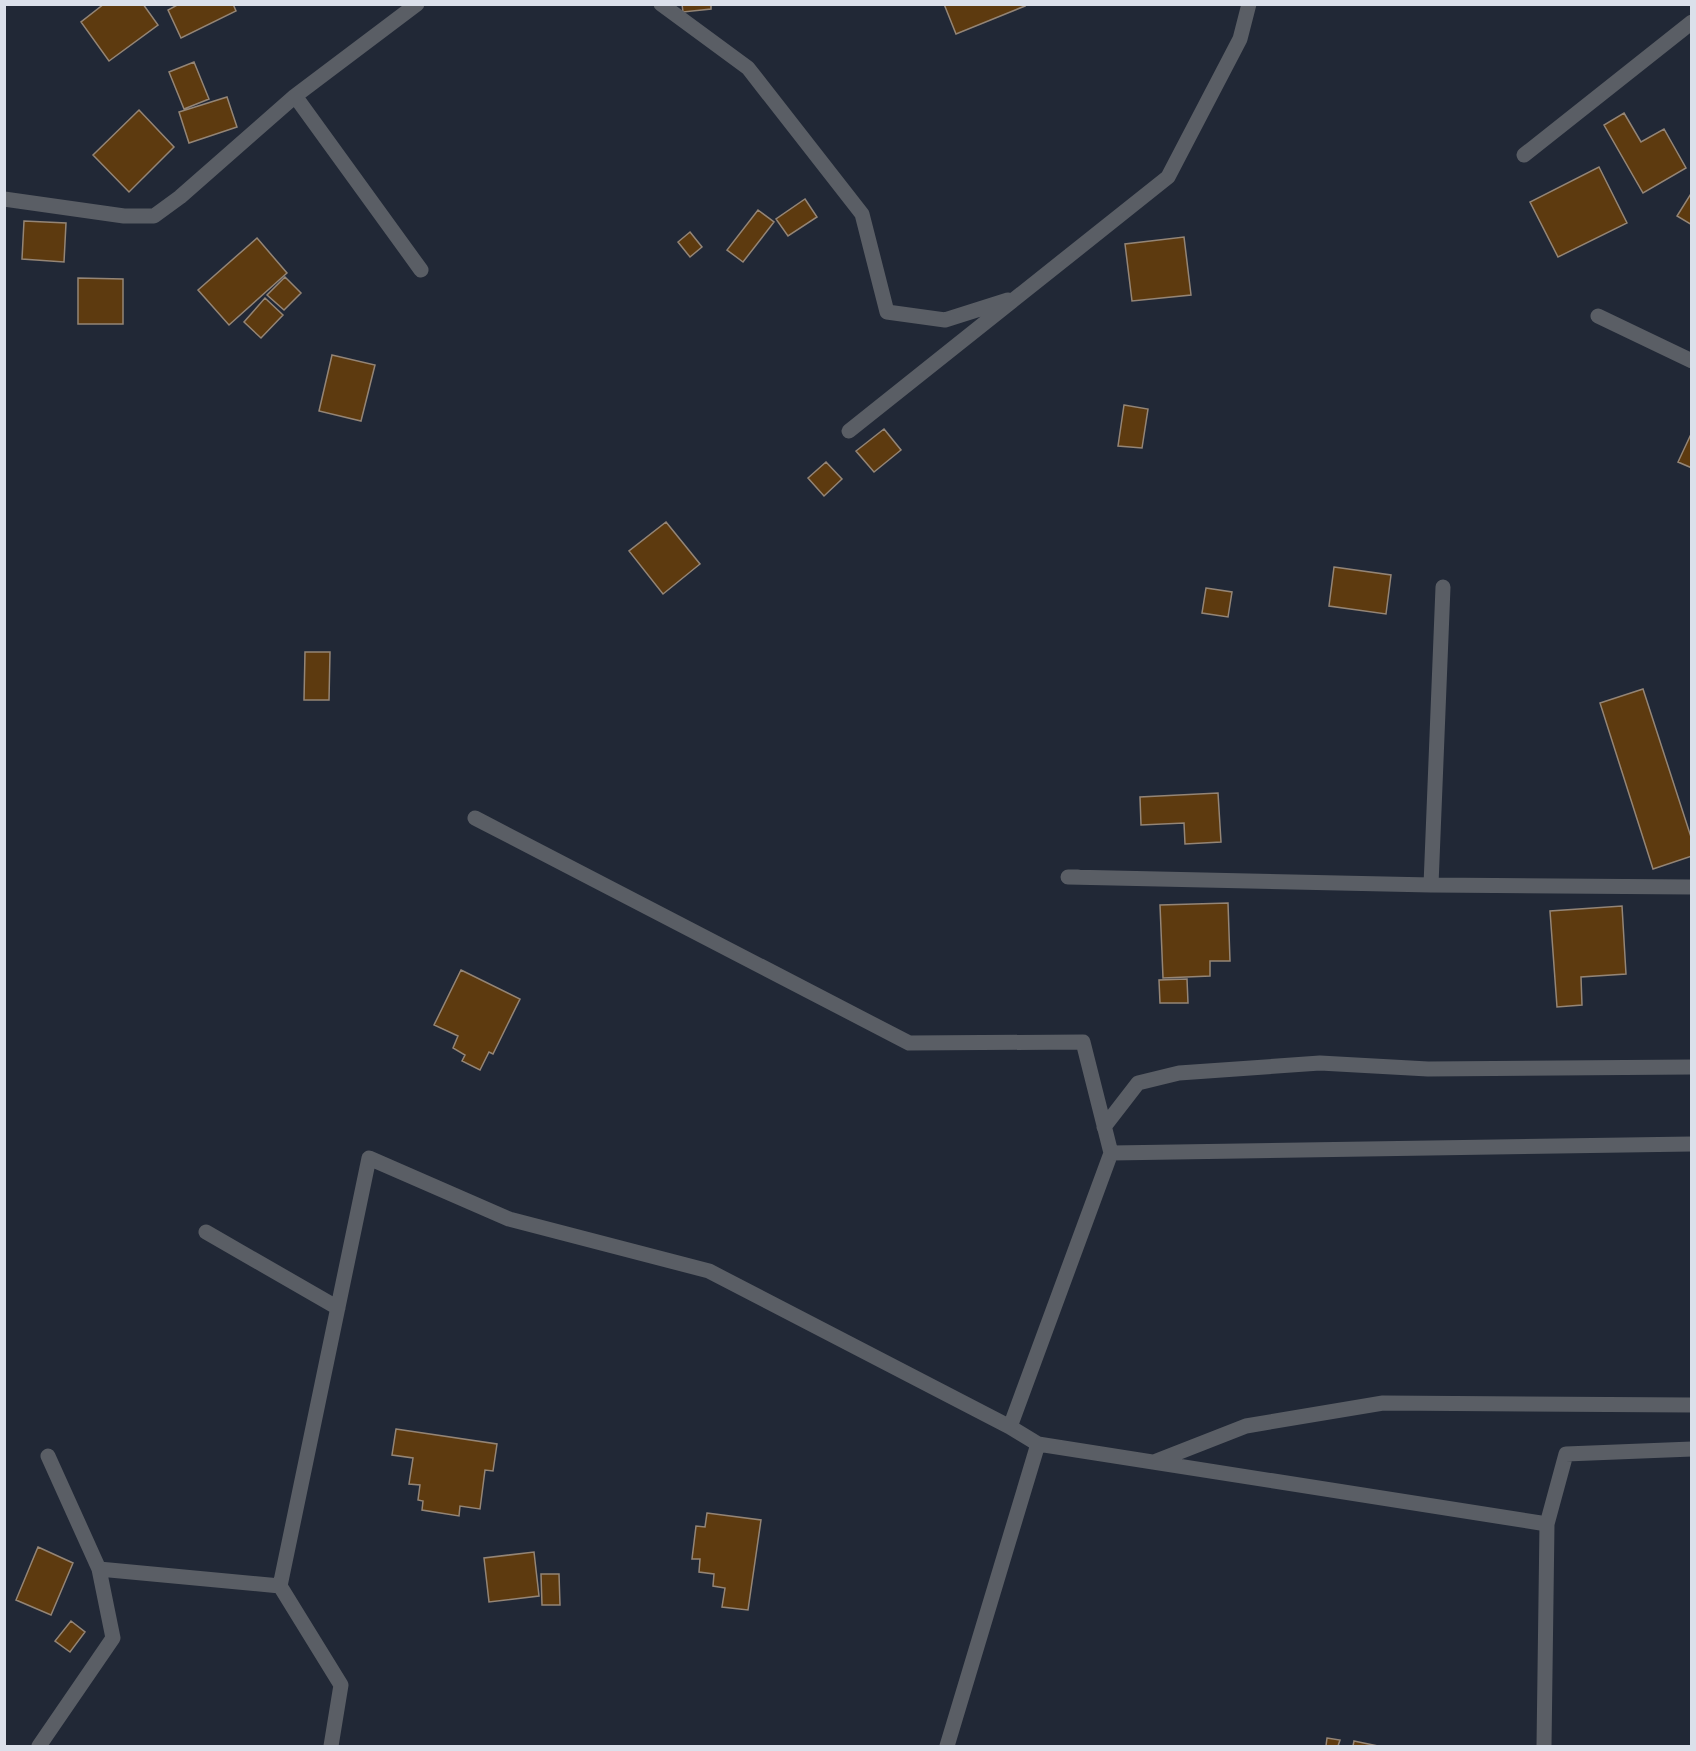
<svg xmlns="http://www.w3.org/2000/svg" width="1696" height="1751" font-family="Georgia,serif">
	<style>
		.building { fill: #5d3a0f; stroke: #948576; stroke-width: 1.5 }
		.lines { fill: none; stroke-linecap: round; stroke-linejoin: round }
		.minor { stroke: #5a5e65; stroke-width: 15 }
	</style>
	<rect width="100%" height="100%" fill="#212836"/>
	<path class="building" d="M104,4H143L158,25L109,61L81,22Z
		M179,4H233L236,11L181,38L168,10Z
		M682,4H711V9L683,12Z
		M944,4H1024L1025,6L956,34Z
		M194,62L209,99L184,109L169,72Z
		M227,97L237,127L189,143L179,112Z
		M139,110L174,147L129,192L93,155Z
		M1624,113L1641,142L1664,129L1686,168L1643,193L1604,125Z
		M1599,167L1627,223L1558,257L1530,202Z
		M1692,192V225L1677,216Z
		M805,199L817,217L788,236L776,219Z
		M758,210L774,222L743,262L727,250Z
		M24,221L66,223L64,262L22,259Z
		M690,232L702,247L690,257L678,242Z
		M1184,237L1191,295L1132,301L1125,244Z
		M257,238L287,273L229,325L198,290Z
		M285,277L301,293L284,310L267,295Z
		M78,278L123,279V324H78Z
		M265,298L283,315L261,338L244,322Z
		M332,355L375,365L361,421L319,411Z
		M1124,405L1148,409L1142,448L1118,446Z
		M884,429L901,450L874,472L856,451Z
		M1692,432V468L1678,462Z
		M826,462L842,479L824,496L808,478Z
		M666,522L700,564L663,594L629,551Z
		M1334,567L1391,575L1386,614L1329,606Z
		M1206,588L1232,592L1228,617L1202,613Z
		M305,652H330L329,700H304Z
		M1643,689L1692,840V856L1653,869L1600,703Z
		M1218,793L1221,842L1185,844L1184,823L1141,825L1140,797Z
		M1228,903L1230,961H1210V976L1163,978L1160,905Z
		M1622,906L1626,974L1581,977L1582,1005L1557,1007L1550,911Z
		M461,970L520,999L493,1054L489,1052L480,1070L462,1061L465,1055L453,1048L458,1036L434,1025Z
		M1187,979L1188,1003H1160L1159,980Z
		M396,1429L497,1444L493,1471L485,1470L480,1509L460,1506L459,1516L422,1510L423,1501L418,1500L420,1485L409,1484L413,1458L392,1455Z
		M707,1513L761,1520L748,1610L722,1607L725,1588L713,1586L714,1574L699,1572L700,1559H692L696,1526L705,1527Z
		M38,1547L73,1563L51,1615L16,1600Z
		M534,1552L539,1596L489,1602L484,1558Z
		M541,1574H559L560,1605H542Z
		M71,1621L85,1632L70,1652L55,1641Z
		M1327,1738L1340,1740L1338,1746H1326Z
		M1354,1741L1378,1746H1353Z"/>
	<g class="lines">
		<path class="minor" d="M661,4L748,68L862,214L887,312L945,320L1008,300
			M295,96L421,270
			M1524,155L1692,22
			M4,199L124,216H154L180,197L295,96L417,4
			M1598,316L1692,361
			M849,431L1168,177L1240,39L1249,4
			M475,818L909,1043L1083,1042L1111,1153L1010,1427
			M1078,877H1068L1431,885L1692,887
			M1431,885L1443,587
			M1104,1127L1138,1083L1179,1073L1320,1063L1428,1069L1692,1067
			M1111,1153L1692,1144
			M206,1232L338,1308
			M1154,1462L1246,1426L1383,1403L1692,1405
			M99,1569L280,1586
			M39,1746L113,1638L99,1569L48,1456
			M331,1746L341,1685L280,1586L369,1158L509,1219L709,1271L1010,1427L1038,1444L1547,1524
			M947,1746L1038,1444
			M1544,1746L1547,1524L1566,1454L1692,1449"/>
	</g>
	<rect width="1696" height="1751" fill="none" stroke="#dbe0ea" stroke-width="12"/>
</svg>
